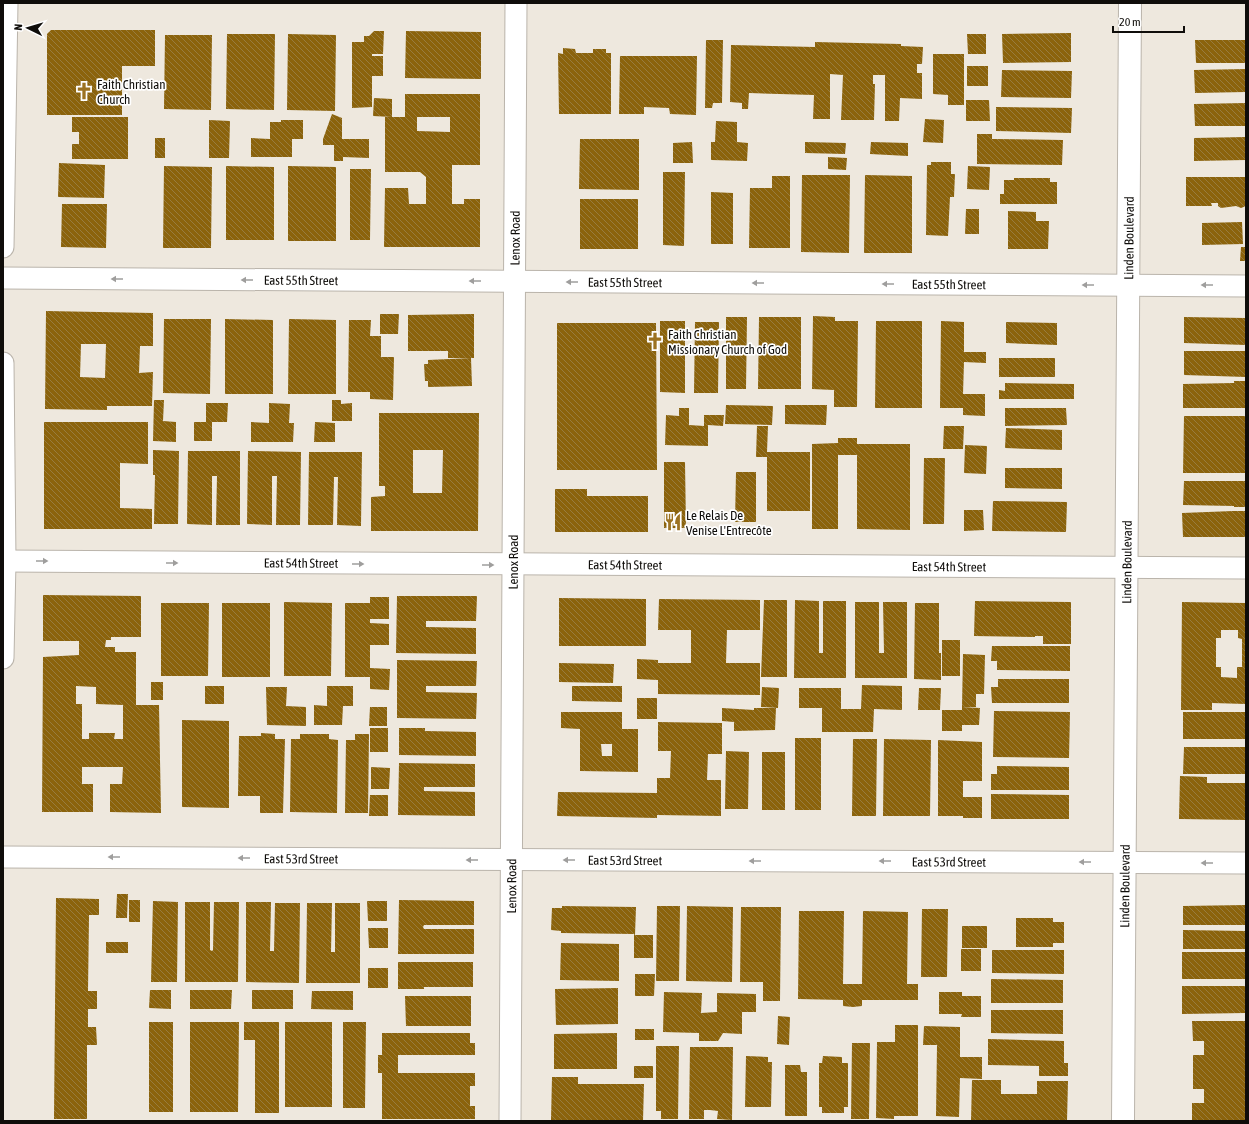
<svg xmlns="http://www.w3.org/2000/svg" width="1249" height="1124" font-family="'Asap Condensed',sans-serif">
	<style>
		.building { fill: url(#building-back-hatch); fill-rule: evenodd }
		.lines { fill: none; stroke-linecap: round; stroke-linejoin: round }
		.street-casing { stroke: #bab4ab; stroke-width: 23 }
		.highway-casing { stroke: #bab4ab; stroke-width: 24 }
		.street { stroke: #fff; stroke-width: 21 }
		.highway { stroke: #fff; stroke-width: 22 }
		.oneway { fill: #9f9e9d }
		.labels { text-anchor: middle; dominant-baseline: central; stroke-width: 3.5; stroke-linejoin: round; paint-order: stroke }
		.poi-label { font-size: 13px; fill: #0f0d0a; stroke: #fff; text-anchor: start }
		.street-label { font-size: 13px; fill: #0f0d0a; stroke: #fff }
	</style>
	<defs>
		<pattern id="building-back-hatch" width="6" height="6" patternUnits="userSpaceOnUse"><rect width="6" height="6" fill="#8b630c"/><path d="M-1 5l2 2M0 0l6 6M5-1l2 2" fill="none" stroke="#987c3f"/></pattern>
	</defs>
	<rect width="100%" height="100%" fill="#eee8de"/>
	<path class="building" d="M51,30H155V66H122V115H47V34Z
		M374,31H384L383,54H372V56H383V76H372V107L352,108V42H364V36H369Z
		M406,31L481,32V79L405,78Z
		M1071,33V62L1003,63L1002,34Z
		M227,34H275L274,110L226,109Z
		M288,34L336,35L335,111L287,110Z
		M967,34H986V54H968Z
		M165,35H212L211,110L164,109Z
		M706,40H723L722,103H713L712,108H705Z
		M1195,40H1246V63H1196Z
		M815,42L901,44V46L923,47L922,64H917V73H922V99L900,98L899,121H885V75H873V84H875L874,120H841L843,75L830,74V119H813L814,95L749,93L748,109H742V103L730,102L731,45L815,47Z
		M563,48L575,49L576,53H593V49H606V53H611V114H559L558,53L563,54Z
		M933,54H964V105H948V95L933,94Z
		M620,56H697L696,115L670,114L669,108L644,107V114H619Z
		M967,66H988V86H967Z
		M1246,69V92L1195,93L1194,70Z
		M1002,70L1072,71L1071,98L1001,97Z
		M405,94H480V165H452V204H464V199H480V247H384L385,188H408L409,204H426V177L420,172H385V117H405ZM417,117H450V132L417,131Z
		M374,98L392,99V117L373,116Z
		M966,100H989L990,121H966Z
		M1246,103V126H1195L1194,104Z
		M996,107L1072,108L1071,133L996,131Z
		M332,114L342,118V139H369V158L343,157V161H334V145H323V139Z
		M72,117H128V159H72V144H79V132H72Z
		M925,119L944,120L943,143L923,142Z
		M209,120L230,121L229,158H209Z
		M281,120H303V139H292V157H251V138L270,139V122H281Z
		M716,121L737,122V142L748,143L747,161L711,160V142H715Z
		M977,134H992V139L1063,140L1062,165L977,164Z
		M1246,137V160L1194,161V138Z
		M155,138H165V158H155Z
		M580,139H639V190L579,189Z
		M692,142L693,163H673V143Z
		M805,142L846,143L845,154L805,153Z
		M871,142L908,143V156L870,154Z
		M828,157L847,158L846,170L828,169Z
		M931,162H951V174H955L954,197H950L948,236L926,235L927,165H931Z
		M59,163L105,165L104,198L58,197Z
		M164,166L212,167L211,248H163Z
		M226,166L274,167V240H226Z
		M288,166L336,167V241H288Z
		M968,166L990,167L989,190L967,189Z
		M350,169H371L370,240H350Z
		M663,172H685L684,246L663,245Z
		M802,175H850L849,253L801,252Z
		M865,175L912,176V253H864Z
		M772,176H790V248H749L750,188H772Z
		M1186,177H1246V206L1241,208L1236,206L1221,208L1218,206V203H1211L1212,206H1186Z
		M1014,178H1050V182H1057V204H1000V194H1004V180H1014Z
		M711,192L733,193V244H711Z
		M580,199H638V249H580Z
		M62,204H107L106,248L61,247Z
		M966,209H979V234H965Z
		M1008,211L1036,212V221H1049L1048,249H1008Z
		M1242,222L1243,244L1202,245V223Z
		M1241,247H1246V261H1240Z
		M46,311L153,313V346H140L139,373L153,372L152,406H107V410L45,409ZM81,344H106L105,378L80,377Z
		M380,314H399L398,334H380Z
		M474,314V358H448V351H408V315Z
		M813,316L835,317V321H858L857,407H834V390L812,389Z
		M726,317H747L746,389H726Z
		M759,317H801V389H758Z
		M1184,317L1246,318V345L1184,343Z
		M164,319H211L210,394L163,393Z
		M225,319L273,320V394H225Z
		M289,319L336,320V394H288Z
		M349,320H371L370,336H381V357H394L393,400L370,399V392H348Z
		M660,321H685V393L660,392Z
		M876,321H922V408H875Z
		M941,321L964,322V352H986V363L964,362L963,394H985V416L963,415V408H940Z
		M695,322H719L718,393H694Z
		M1006,322L1057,323V345L1006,343Z
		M557,323H656L657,470H557Z
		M1184,351H1246V377L1184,375Z
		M471,358L472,386L428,387V381H425L424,364H428V360Z
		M999,358H1055V377H999Z
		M1234,381H1246V408H1183V384L1234,383Z
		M1005,383L1074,384V399H999V390L1005,391Z
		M154,400H164L163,421L176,422V442L153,441Z
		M332,400H341V404L352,403V421H332Z
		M206,403H228L227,422H212V441H194V422H206Z
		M269,403L290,404L289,423H294L293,442H251V422L269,423Z
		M726,405L773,406L772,425L725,424Z
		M785,405H827L826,425L785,424Z
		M679,408H689V425L704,426V415H724L723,426L708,425V446L665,445L666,415L679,416Z
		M1005,408H1066L1067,425L1005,426Z
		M379,413H479L478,531H371V497L385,496V486H379ZM413,450H443L442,493H413Z
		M1184,416H1246V473H1183Z
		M44,422H148V464L120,463V508L152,509V529H44Z
		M315,422L335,423V442H314Z
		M757,426H768L767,452H810V511H767V457H756Z
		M944,426H964L963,449H943Z
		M1006,428L1062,430V450L1005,448Z
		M838,438H857V444H910V530L857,529V455H838V529H812V444L838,443Z
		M965,445L987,446L986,474L964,473Z
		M153,450L179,451L178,524H154L155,475H153Z
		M188,451H240V525H216L217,476H212V525L187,524Z
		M248,451L301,452L300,525H276L277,476H272V525L247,524Z
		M309,452H362L361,526L337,525L338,477H334L333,525H308Z
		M924,458H945L944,524H923Z
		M664,462H685L686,528H664Z
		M1005,468H1062V489L1005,488Z
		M736,472H756V522H735Z
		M1184,481H1246V507H1234V506L1183,505Z
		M555,489H587V496H648V532H555Z
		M993,501L1067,502L1066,532L992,531Z
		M964,510H983L984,530L964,531Z
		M1233,511H1246V537H1183L1182,513Z
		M43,595L141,596V637H111V640H106L105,647H115V652H136V705H159L161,813L110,812V784H122L123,767H82V784H93V812H42L43,657L79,655V641H43ZM76,686L96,687V704L123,705V739H114L115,733H89V739H82V704H76Z
		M397,596H477L476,621H426V627L476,628V654L396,653Z
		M370,597H389V619H370V623L389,624V645H370V677H345V603H370Z
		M559,598L646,599V646H559Z
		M659,599L760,600V630H727L726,663H760V695L658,694V663H691V630H658Z
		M764,600H787V677H761Z
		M795,600L819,601V653H823V601H846V678H794Z
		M975,601L1071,602V644H1043V636H1035V637L974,636Z
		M284,602L332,603L331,676H284Z
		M855,602H879V653H884L883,602H907V678H855Z
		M1182,602L1246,603V704L1212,703V710H1181ZM1221,630H1238V638L1242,639V667H1237V678L1221,677V667H1216V638H1221Z
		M161,603H209L208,676H161Z
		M222,603H270V677H222Z
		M915,603H939V653H941V680L914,679Z
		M942,640H960V676H942Z
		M992,646H1070V671L997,670V661H991Z
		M963,654L985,655L984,694H976V707H962Z
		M637,659L658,660V680L637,679Z
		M397,660L477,661L476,686H426V692L477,693L476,719L397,718Z
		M559,663L614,664L613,683L559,682Z
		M370,668L390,669L389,690L370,689Z
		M998,679H1069V703H992L991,687H998Z
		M151,682H163V700H151Z
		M862,685L902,686V710L874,709L873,732H822V708H799V688H841V709H861Z
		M205,686H224V704H205Z
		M327,686H353V706H343L342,725H314V705L327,706Z
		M572,686H622V702L572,701Z
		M266,687H287L286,706L306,707V726L267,725Z
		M762,687L779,688L778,708L761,707Z
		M919,688H941L940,710H918Z
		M637,698H657V719H637Z
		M370,707H387V726H369Z
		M962,707L980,708L979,725H962V731H942V710H962Z
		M722,708L754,710V708H776L775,730L734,731V722L722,721Z
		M994,711L1070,712L1069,758L993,757Z
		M561,712H622V729H638V772L580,771V729L561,728ZM601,744H612V756H602Z
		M1183,712H1246V739H1183Z
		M182,720L229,721V808L182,807Z
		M658,722L722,723V754H708L707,780H721V816L657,815V818L557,816L558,792L657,793V778H670L671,751H658Z
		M370,728H388V752H370Z
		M399,728H425V731L476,732V756L399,755Z
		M261,733L275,734V739H285L283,813H260V796H238L239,736H261Z
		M300,734H329V739L338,740L337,813L290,812L291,739H300Z
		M355,734H369L368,813H345L346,740H355Z
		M795,738H821V810H795Z
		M853,739H877L876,816H852Z
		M884,739L931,740L930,816H883Z
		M938,740L982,742V781H963V797H982V818H963V816H938Z
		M1184,747H1246V774H1183Z
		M726,751L749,752L748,809H725Z
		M762,752H785V810H762Z
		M399,763L475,764V787H424V791L475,792V816L398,815Z
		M997,766L1069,767V790H991V774H997Z
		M371,767L390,768L389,789H371Z
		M1180,776L1207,777V783H1246V820L1179,819Z
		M991,794L1069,795V819H991Z
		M370,795H388V816H369Z
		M117,894H128L127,918H116Z
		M56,898L99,899V915H89V917L88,991H97V1009H88V1027H96L97,1045H87V1119H54Z
		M129,900H140V922H129Z
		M399,900L474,901V925H424L423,927L424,929H474V954H398Z
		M153,901L178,902L177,982H151Z
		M367,901H387V921H368Z
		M185,902H210V950L212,951L213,950L214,902H239L238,982H185Z
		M246,902H271L270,951H274L275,903H300L299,983L246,982Z
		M307,903H332L331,952H335V903H360V983H306Z
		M1246,905V925H1183V906Z
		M562,906L636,907L635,935H653V958H634V934L561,933V931L551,930L552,908H562Z
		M657,906H680L679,981H656Z
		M687,906L733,907L732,982L686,981Z
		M741,907H781L780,1001H763V982H740Z
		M922,909H948L947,977H921Z
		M799,911H844L843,984H862L863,911L908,912L907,984H918V1000H862V1006L853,1007L843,1006V1000L798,999Z
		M1016,918H1053V922H1064V943H1053V947H1016Z
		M962,926H987V948H962Z
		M368,928H388V948H369Z
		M1183,930L1246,931V949H1183Z
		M106,942H128V953H106Z
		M561,943L619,944V981L560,980Z
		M961,949H981V971H961Z
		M992,950H1064V974L992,973Z
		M1182,952H1246V979H1182Z
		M398,962H473V987H424V989H398Z
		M368,968H388V988H368Z
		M635,974H655L654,996H635Z
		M991,979L1063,980V1003H991Z
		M1182,986H1246V1013L1182,1014Z
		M618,988V1024L556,1025L555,989Z
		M150,990H171V1009L149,1008Z
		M190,990H232L231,1009H190Z
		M252,990H293V1009H252Z
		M312,991H353V1010L311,1009Z
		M664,992L702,993L701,1013L717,1012V993L756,994V1012H742V1034L723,1033L718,1041H699V1033L663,1032Z
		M939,992H962V996H981V1017H961L962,1014H939Z
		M405,996H471V1026H406Z
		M991,1010H1063V1034L991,1033Z
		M778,1016L790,1017L789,1045L777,1044Z
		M1192,1021H1246V1121H1192V1103H1204V1089H1193V1055H1204V1041H1193Z
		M149,1022H173V1112H149Z
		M190,1022H239L238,1112H190Z
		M244,1022H279V1113H255V1040H244Z
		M285,1022H332V1107H285Z
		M343,1022H366L365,1108H343Z
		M895,1025H918V1116H894V1119L876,1118L877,1042H895Z
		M924,1026L960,1027V1057H982V1079L960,1078L959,1117L936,1116L937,1045H923Z
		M635,1029H654V1040H635Z
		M382,1033H470V1043H475V1055H398V1073H475V1086H470V1106H475V1119H382V1073H378V1055H382Z
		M617,1033V1069H554V1034Z
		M988,1039L1064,1041V1063H1068V1076H1039V1066L988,1065Z
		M852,1043H870L869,1119H851Z
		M656,1046H679L678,1119H661V1111H656Z
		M690,1047H733L732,1120L717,1119L718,1111L710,1110H704V1119H689Z
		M746,1056L768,1057V1062H772L771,1107H745Z
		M823,1056L842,1057V1063H848V1107H844V1113H822V1107H819V1063H822Z
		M785,1065H800L801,1072H807V1116H785Z
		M634,1066H653V1078H634Z
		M552,1077H578V1084H644L643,1121L551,1120Z
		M972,1080H1001V1094H1037V1081H1068L1067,1121H971Z"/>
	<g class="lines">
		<g class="street-casing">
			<g id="street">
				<path d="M3,247L7,3"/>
				<path id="s1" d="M3,278L1246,286"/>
				<path d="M3,363L5,561L3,658"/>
				<path id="s2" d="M3,561L1246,568"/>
				<path id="s3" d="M3,857L1246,863"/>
				<path id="s4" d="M510,1121L516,3"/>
			</g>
		</g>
		<g class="highway-casing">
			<g id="highway">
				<path id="s5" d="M1123,1121L1130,3"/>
			</g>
		</g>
		<use href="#street" class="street"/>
		<use href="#highway" class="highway"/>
	</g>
	<defs><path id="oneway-solid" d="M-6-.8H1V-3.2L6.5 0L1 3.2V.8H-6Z"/></defs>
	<g class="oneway">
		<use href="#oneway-solid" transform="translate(117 279) rotate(-180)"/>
		<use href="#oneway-solid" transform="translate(247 280) rotate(-180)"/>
		<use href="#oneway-solid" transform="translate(475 281) rotate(-180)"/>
		<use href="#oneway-solid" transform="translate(572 282) rotate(-180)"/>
		<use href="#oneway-solid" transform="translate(758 283) rotate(-180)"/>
		<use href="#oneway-solid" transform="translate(888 284) rotate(-180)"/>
		<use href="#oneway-solid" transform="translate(1088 285) rotate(-180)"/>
		<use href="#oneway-solid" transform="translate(1207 285) rotate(-180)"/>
		<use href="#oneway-solid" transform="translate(42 561)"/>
		<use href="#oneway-solid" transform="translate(172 563)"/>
		<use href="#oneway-solid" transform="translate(358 564)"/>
		<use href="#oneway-solid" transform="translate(488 565)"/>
		<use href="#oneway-solid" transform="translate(114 857) rotate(-180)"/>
		<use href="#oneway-solid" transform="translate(244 858) rotate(-180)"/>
		<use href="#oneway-solid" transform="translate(472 860) rotate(-180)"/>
		<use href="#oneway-solid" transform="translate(569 860) rotate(-180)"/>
		<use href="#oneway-solid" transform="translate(755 861) rotate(-180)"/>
		<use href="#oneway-solid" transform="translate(885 861) rotate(-180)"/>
		<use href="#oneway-solid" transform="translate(1085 862) rotate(-180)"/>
		<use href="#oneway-solid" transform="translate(1207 863) rotate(-180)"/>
	</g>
	<defs>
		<g id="church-bare" transform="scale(1.38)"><path d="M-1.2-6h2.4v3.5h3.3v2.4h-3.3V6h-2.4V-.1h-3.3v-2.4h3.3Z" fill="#9c7221" stroke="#fff" stroke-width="2.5" paint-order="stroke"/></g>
		<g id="restaurant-bare" transform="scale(1.38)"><path d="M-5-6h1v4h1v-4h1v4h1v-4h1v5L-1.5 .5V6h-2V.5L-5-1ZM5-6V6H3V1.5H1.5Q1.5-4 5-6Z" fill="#9c7221" stroke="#fff" stroke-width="2.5" paint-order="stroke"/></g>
	</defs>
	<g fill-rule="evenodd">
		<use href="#church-bare" x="84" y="91"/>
		<use href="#church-bare" x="655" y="341"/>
		<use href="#restaurant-bare" x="673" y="522"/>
	</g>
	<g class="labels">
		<g class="poi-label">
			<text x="97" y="84">Faith Christian<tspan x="97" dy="15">Church</tspan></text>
			<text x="668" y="334">Faith Christian<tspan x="668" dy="15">Missionary Church of God</tspan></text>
			<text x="686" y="515">Le Relais De<tspan x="686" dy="15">Venise L'Entrecôte</tspan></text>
		</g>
		<g class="street-label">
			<text stroke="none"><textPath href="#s4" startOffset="883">Lenox Road</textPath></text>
			<text stroke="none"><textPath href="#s5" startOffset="883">Linden Boulevard</textPath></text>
			<text stroke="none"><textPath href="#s1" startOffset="298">East 55th Street</textPath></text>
			<text stroke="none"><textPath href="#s1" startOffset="622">East 55th Street</textPath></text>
			<text stroke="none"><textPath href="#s1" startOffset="946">East 55th Street</textPath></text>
			<text stroke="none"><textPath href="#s4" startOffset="559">Lenox Road</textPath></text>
			<text stroke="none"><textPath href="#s5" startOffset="559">Linden Boulevard</textPath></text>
			<text stroke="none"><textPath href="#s2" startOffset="298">East 54th Street</textPath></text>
			<text stroke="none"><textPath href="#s2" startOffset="622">East 54th Street</textPath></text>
			<text stroke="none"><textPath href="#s2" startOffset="946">East 54th Street</textPath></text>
			<text stroke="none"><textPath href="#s3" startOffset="298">East 53rd Street</textPath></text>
			<text stroke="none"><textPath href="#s3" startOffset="622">East 53rd Street</textPath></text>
			<text stroke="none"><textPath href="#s3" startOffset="946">East 53rd Street</textPath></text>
			<text stroke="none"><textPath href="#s4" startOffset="235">Lenox Road</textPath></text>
			<text stroke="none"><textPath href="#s5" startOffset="235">Linden Boulevard</textPath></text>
		</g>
	</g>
	<rect width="1249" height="1124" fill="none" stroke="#0f0d0a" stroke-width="8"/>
	<g transform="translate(28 28) rotate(275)" stroke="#ffffff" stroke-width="3" paint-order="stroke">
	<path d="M0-3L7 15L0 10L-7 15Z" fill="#0f0d0a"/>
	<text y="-6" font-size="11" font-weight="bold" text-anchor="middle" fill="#0f0d0a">N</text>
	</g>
	<path d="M1113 26v6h71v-6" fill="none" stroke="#0f0d0a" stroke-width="2"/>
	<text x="1119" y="26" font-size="12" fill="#0f0d0a" stroke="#ffffff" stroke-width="3" paint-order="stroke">20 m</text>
</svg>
